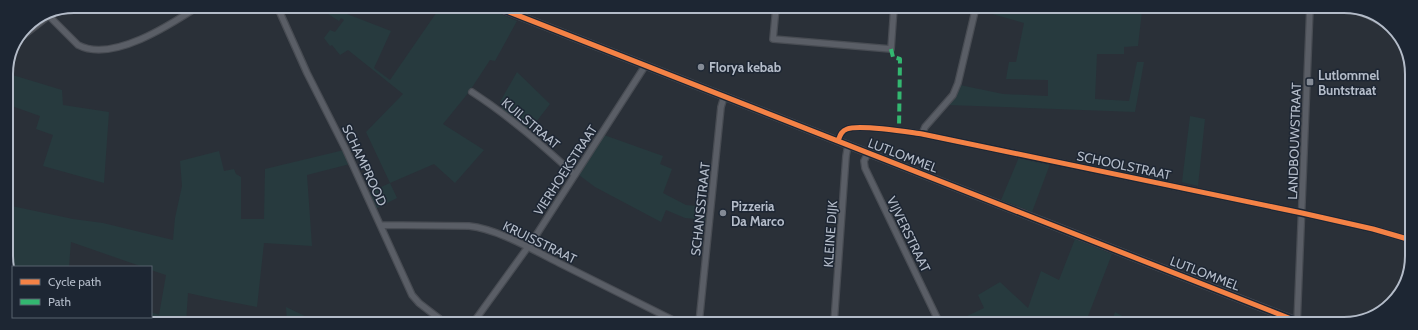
<svg xmlns="http://www.w3.org/2000/svg" width="1418" height="330" font-family="Cabin,sans-serif">
	<style>
		.green { fill: #273a3e }
		.lines { fill: none; stroke-linecap: round; stroke-linejoin: round }
		.minor-casing { stroke: #484c53; stroke-width: 8 }
		.major-casing { stroke: #484c55; stroke-width: 9 }
		.minor { stroke: #5a5e66; stroke-width: 5.5 }
		.major { stroke: #5c6168; stroke-width: 7 }
		.quiet { stroke: #33b770; stroke-width: 4; stroke-dasharray: 8 4; stroke-linecap: butt }
		.cycleway-casing { stroke: #1d2633; stroke-width: 8 }
		.cycleway { stroke: #f48246; stroke-width: 5 }
		.poi-dot { fill: #848b96; stroke: #1d2633; stroke-width: 1.5 }
		.labels { text-anchor: middle; dominant-baseline: central; stroke-width: 3; stroke-linejoin: round; paint-order: stroke }
		.poi-label { font-size: 13px; font-weight: bold; fill: #b4bcc9; stroke: #1d2633; text-anchor: start }
		.street-label { font-size: 13px; fill: #b4bcc9; stroke: #1d2633 }
		.rim { fill: none; stroke: #b4bcc9; stroke-width: 2 }
	</style>
	<rect width="100%" height="100%" fill="#2a3038"/>
	<path class="green" d="M318,6H335L334,9L391,31L374,68L390,80L441,6H482L517,21L495,61L490,60L469,92L443,124L484,150L455,183L434,164L390,183L397,198L375,209L368,193L390,183L366,132L403,94L348,50L340,55L332,45L330,46L324,38L330,30L335,32L344,20L341,18L339,21L317,7Z
		M979,7H1056L1142,11L1138,46L1124,47V54H1097L1095,99L1129,101L1137,62H1144L1135,112L948,105L954,99L960,85L1003,94L1048,96V80L1006,79L1009,62H1016L1024,23L978,10Z
		M517,72L550,104L529,131L503,110L500,102Z
		M6,73L62,90L63,105L109,112L104,183L43,166L53,135L36,129L40,116L6,104Z
		M1190,116L1205,119L1198,186L1182,182Z
		M604,135L663,156L660,164L672,169L663,193L686,205L707,207L706,220L685,218L666,210L661,222L595,187L579,175Z
		M344,150L350,164L307,175L312,246L264,243L257,307L215,299L188,293L186,323H67L63,320L61,323L50,317H55L62,320L63,317H151V312L159,315L166,275L151,270V267H143L71,242L69,267H13V271L7,269V205L73,219L103,223L173,240L175,218L182,186L180,161L219,151L224,171L234,169L236,174L241,177V219H264L265,169Z
		M1019,157L1050,164L1032,212L1001,200Z
		M1075,239L1112,254L1085,324H950L984,308L978,295L1000,282L1028,308L1041,271L1059,280Z
		M286,307L309,318L310,323H287Z
		M1115,312L1137,324H1111Z"/>
	<g class="lines">
		<g class="minor-casing">
			<path id="minor" d="M277,6L307,73L346,150L412,295L419,303L445,323
				M739,7L776,10
				M776,7L773,39L891,49L894,7
				M1344,7L1368,15L1394,29
				M49,16L78,45C112,63 170,25 199,6
				M20,38L57,9
				M472,92C509,116 542,145 575,175
				M922,134L925,127L953,95L958,83L976,7
				M838,141C840,136 841,131 847,129C860,124 907,132 922,134L1302,213L1373,229L1411,240
				M868,153L864,161L865,168L940,324
				M381,225L469,226C498,229 533,250 559,263C599,283 639,303 679,323
				M473,323L533,240L645,66
				M699,323L721,107L724,97
				M834,323L846,156L848,145
				M1297,324L1310,7"/>
		</g>
		<g class="major-casing">
			<path id="major" d="M494,6L1304,324"/>
		</g>
		<use href="#minor" class="minor"/>
		<use href="#major" class="major"/>
		<path class="quiet" d="M891,49L893,57L900,59L899,130"/>
		<g class="cycleway-casing">
			<path id="cycleway" d="M494,6L1304,324
				M838,141C840,136 841,131 847,129C860,124 907,132 922,134L1302,213L1373,229L1411,240"/>
		</g>
		<use href="#cycleway" class="cycleway"/>
	</g>
	<g class="poi-dot">
		<circle cx="701" cy="67" r="4"/>
		<rect x="1306" y="78" width="8" height="8" rx="2"/>
		<circle cx="723" cy="213" r="4"/>
	</g>
	<g class="labels">
		<g class="poi-label">
			<text x="709" y="67">Florya kebab</text>
			<text x="1318" y="75">Lutlommel<tspan x="1318" dy="15">Buntstraat</tspan></text>
			<text x="731" y="206">Pizzeria<tspan x="731" dy="15">Da Marco</tspan></text>
		</g>
		<g class="street-label">
			<text transform="translate(531 123) rotate(40)">KUILSTRAAT</text>
			<text transform="translate(1294 141) rotate(-88)">LANDBOUWSTRAAT</text>
			<text transform="translate(903 155) rotate(21)">LUTLOMMEL</text>
			<text transform="translate(365 165) rotate(65)">SCHAMPROOD</text>
			<text transform="translate(1124 165) rotate(12)">SCHOOLSTRAAT</text>
			<text transform="translate(565 170) rotate(-57)">VIERHOEKSTRAAT</text>
			<text transform="translate(700 209) rotate(-84)">SCHANSSTRAAT</text>
			<text transform="translate(830 234) rotate(-86)">KLEINE DIJK</text>
			<text transform="translate(909 234) rotate(64)">VIJVERSTRAAT</text>
			<text transform="translate(540 242) rotate(26)">KRUISSTRAAT</text>
			<text transform="translate(1205 273) rotate(21)">LUTLOMMEL</text>
		</g>
	</g>
	<path d="M0 0H1418V330H0ZM74 13H1344A61 61 0 0 1 1405 74V256A61 61 0 0 1 1344 317H74A61 61 0 0 1 13 256V74A61 61 0 0 1 74 13Z" fill="#1d2633" fill-rule="evenodd"/>
	<path class="rim" d="M74 13H1344A61 61 0 0 1 1405 74V256A61 61 0 0 1 1344 317H74A61 61 0 0 1 13 256V74A61 61 0 0 1 74 13Z"/>
	<rect x="12" y="266" width="140" height="52" fill="#1d2633" stroke="#59626f"/>
	<rect x="20" y="279" width="20" height="6" fill="#f48246" stroke="#59626f"/>
	<text x="48" y="286" font-size="12" fill="#b4bcc9">Cycle path</text>
	<rect x="20" y="299" width="20" height="6" fill="#33b770" stroke="#59626f"/>
	<text x="48" y="306" font-size="12" fill="#b4bcc9">Path</text>
</svg>
